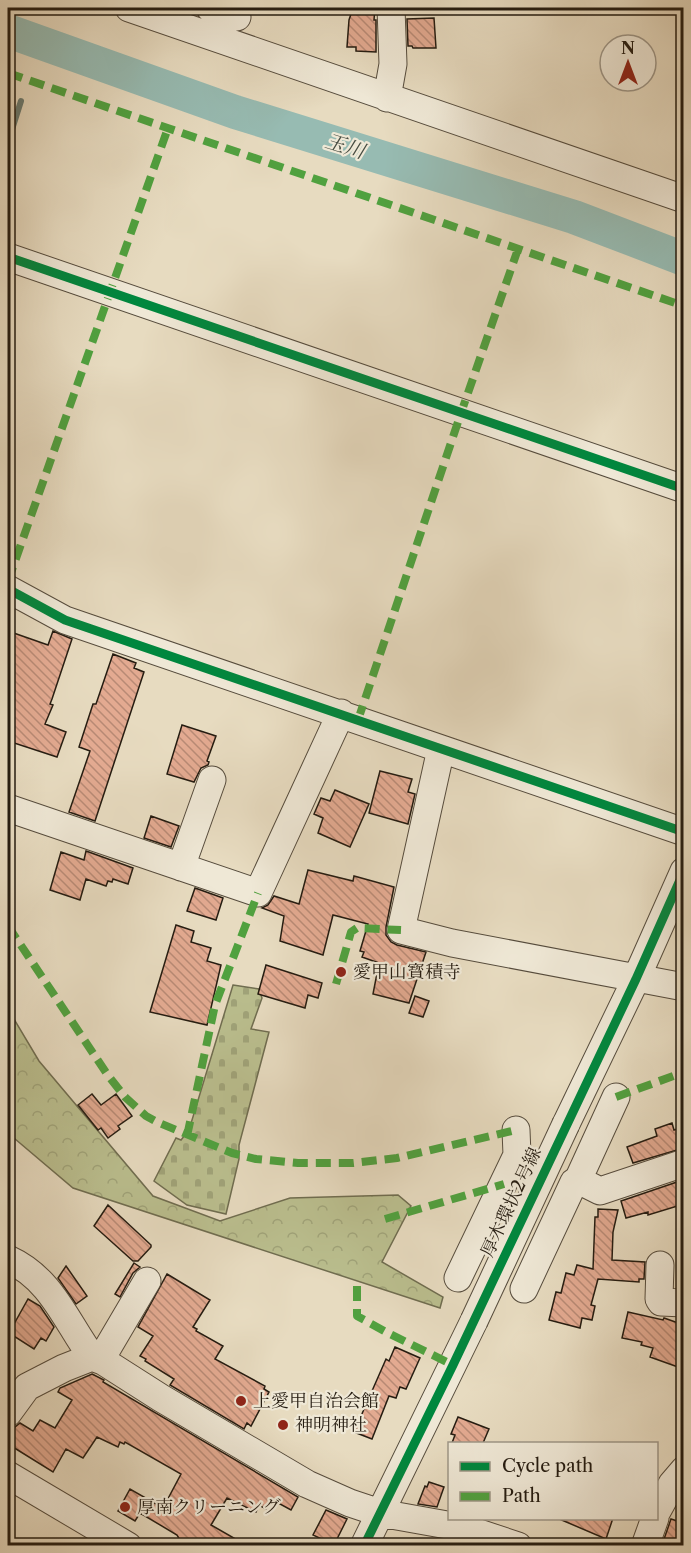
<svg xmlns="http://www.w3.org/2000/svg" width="691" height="1553" font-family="'Libre Caslon Text','Noto Serif JP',serif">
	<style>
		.forest { fill: url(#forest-crowns); stroke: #706d50; stroke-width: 1.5 }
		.cemetery { fill: url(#cemetery-stones); stroke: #706d50; stroke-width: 1.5 }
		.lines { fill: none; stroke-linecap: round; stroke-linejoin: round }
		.stream { stroke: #697b72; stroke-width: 6 }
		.river { stroke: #97bbb2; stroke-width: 34 }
		.building { fill: url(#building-back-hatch); stroke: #251c11; stroke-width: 1.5 }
		.minor-casing { stroke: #564c3d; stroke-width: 29 }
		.minor { stroke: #efe8d6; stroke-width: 27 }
		.minor-bridge-casing { stroke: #564c3d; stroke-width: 29; stroke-linecap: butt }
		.minor-bridge { stroke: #efe8d6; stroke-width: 27 }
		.quiet { stroke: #50a13f; stroke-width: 8; stroke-dasharray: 15 8; stroke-linecap: butt }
		.cycleway-casing { stroke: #efe8d6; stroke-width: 13 }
		.cycleway { stroke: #00873e; stroke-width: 9 }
		.poi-dot { fill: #8f2418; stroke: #efe8d6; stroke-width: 2 }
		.labels { text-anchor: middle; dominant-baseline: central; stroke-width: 4.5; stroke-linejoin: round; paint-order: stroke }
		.poi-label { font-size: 18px; fill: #251c11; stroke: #efe8d6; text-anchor: start }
		.street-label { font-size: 18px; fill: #251c11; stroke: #efe8d6 }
		.water-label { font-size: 20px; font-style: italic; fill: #474c41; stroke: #efe8d6 }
	</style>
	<defs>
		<pattern id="forest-crowns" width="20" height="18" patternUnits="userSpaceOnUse" patternTransform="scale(1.5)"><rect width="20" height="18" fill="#babe8e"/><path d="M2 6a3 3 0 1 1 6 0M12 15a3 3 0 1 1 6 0" fill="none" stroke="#a0a379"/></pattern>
		<pattern id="cemetery-stones" width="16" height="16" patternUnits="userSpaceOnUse" patternTransform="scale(1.5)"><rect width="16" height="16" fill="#babe8e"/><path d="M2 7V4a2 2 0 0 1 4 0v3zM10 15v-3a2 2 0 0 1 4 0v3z" fill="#a0a379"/></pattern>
		<pattern id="building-back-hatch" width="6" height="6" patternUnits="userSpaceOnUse" patternTransform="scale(1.5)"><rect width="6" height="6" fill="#e3aa91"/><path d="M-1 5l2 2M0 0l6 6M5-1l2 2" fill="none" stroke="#b88a75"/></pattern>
	</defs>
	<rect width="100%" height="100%" fill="#e7dbc0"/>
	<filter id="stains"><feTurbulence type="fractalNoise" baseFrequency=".00333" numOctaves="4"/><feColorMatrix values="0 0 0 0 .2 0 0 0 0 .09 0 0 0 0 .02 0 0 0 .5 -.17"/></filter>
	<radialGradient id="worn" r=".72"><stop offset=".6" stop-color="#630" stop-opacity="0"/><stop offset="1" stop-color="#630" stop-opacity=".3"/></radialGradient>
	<path class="forest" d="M8,1009L39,1061L153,1196L220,1221L290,1198L398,1195L411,1206L382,1262L443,1297L440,1308L73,1188L8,1133Z"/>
	<path class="cemetery" d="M233,985L259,989L262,998L251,1029L269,1032L239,1145V1159L226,1214L187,1205L154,1181L176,1138L181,1140L189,1130Z"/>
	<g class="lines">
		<path class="stream" d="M8,142L21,101"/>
		<path class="river" d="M8,31L235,112L574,217L684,259"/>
	</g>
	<path class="building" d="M353,8H375L374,20H376V52L356,51V47H347L349,20Z
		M434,18L436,48H413L412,46H408L407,19Z
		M8,631L48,645L53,631L72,639L52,699L50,704L53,705L45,724L66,732L57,757L8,741Z
		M113,654L136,663L134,668L144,672L95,821L69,812L90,751L79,747L93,704H96Z
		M182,725L216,736L207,761L209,762L208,765L201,768L194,782L167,774Z
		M380,771L412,779L408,792L415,794L408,824L369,813Z
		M335,790L369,804L350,847L318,833L323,818L314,814L321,798L330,801Z
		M151,816L179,826L171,847L144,838Z
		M86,851L133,868L128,884L113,879L112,882L108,881L106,886L86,879L80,900L50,890L61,852L84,860Z
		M308,870L353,881L354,876L394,887L386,927V935L391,942L397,945L426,952L409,1003L373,994L379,963L362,957L364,952L360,951L368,924L333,915L323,955L280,941L284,916L262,908L268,905L274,896L299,904Z
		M195,888L223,898L216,920L187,911Z
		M176,925L194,931L191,942L211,948L207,961L221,965L207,1025L150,1012Z
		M266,965L322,983L318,998L308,995L305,1008L258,994Z
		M415,996L429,1001L423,1017L409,1013Z
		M92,1094L101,1105L116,1094L132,1116L118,1126L120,1129L108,1138L101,1128L98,1130L78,1105Z
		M672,1123L674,1130L684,1127V1148L633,1163L627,1147L657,1136L655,1129Z
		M677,1182L684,1204L648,1215V1212L626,1218L621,1201Z
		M108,1205L151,1245V1247L138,1261H133L94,1226Z
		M598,1209L618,1210L613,1232L612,1260L645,1262L644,1279H639V1282L598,1279L591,1305L595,1306L592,1320L582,1318L580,1328L549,1320L556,1292L561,1293L566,1273L574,1275L577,1265L593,1269L595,1217H598Z
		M134,1263L140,1267L133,1273L120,1297L115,1294Z
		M66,1266L87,1296L76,1304L58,1278Z
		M167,1274L210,1300L193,1327L197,1329L196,1331L223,1346L215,1359L265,1386L264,1389L269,1392L251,1426L247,1423L244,1429L170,1385L174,1379L145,1361L146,1359L140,1356L153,1336L138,1327Z
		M28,1299L40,1306L54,1327L46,1341L41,1338L34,1349L9,1333Z
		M628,1312L663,1320L664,1318L684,1325V1351L678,1367L650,1357L653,1348L641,1345L642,1342L622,1338Z
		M395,1347L420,1358L406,1389L400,1387L396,1398L389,1396L372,1439L354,1432L386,1359L389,1361Z
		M92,1374L104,1380L103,1382L298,1497L291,1510L271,1499L266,1509L259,1505L256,1512L227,1498L211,1525L246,1545H183L177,1535L140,1513L135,1521L118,1511L130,1489L163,1508L181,1474L125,1442L124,1444L120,1442L118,1447L97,1437L83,1458L66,1449L53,1472L8,1444V1429L15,1427L20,1423L33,1431L40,1420L55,1428L72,1400L58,1392L60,1388Z
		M458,1417L489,1429L483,1443H452L455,1435L451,1434Z
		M429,1482L444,1487L437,1507L418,1504L425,1486L427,1487Z
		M326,1510L347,1519L334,1545L313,1535Z
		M557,1518H613L606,1539Z
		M671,1519L684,1523V1545H662Z"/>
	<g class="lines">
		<g class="minor-casing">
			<path id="minor" d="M129,8L684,199
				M210,8L237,17
				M387,98L393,64L391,8
				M8,257L684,489
				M8,589L65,620L684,832
				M441,749L401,930L452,943L684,987
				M8,808L258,893L341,713
				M181,867L212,780
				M566,1124L636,979L684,871
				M578,1180L616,1097
				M8,1259C52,1279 65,1320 92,1357L103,1361L161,1398L307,1484L350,1503L380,1513L464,1528L518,1546
				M660,1265L659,1299L661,1302L684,1303
				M458,1278L517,1155L516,1130
				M524,1289L574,1182L578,1180L600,1191L684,1163
				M103,1361L104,1354L147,1281
				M8,1413L27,1387L64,1368L92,1357
				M8,1475L128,1546
				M656,1513L672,1484L684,1470
				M364,1546L474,1321
				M645,1546L655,1518"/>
		</g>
		<use href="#minor" class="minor"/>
		<g class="minor-bridge-casing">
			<path id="minor-bridge" d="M474,1321L566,1124"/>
		</g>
		<use href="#minor-bridge" class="minor-bridge"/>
		<path class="quiet" d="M8,73L684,306
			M8,581L168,128
			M358,720L461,413L518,249
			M8,926L107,1074L125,1097L146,1116L157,1122L232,1153L256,1159L298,1163H353L397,1158L516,1130
			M336,984L351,932L357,928L401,930
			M616,1097L684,1072
			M187,1136L215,1005L258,893
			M385,1219L504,1184
			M357,1286V1316L386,1332L453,1365"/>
		<g class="cycleway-casing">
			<path id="cycleway" d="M8,257L684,489
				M8,589L65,620L684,832
				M364,1546L453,1365L636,979L684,871"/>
		</g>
		<use href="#cycleway" class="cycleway"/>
	</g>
	<g class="poi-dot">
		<circle cx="341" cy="972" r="6"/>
		<circle cx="241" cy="1401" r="6"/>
		<circle cx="283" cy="1425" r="6"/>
		<circle cx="125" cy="1507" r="6"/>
	</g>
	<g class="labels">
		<g class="poi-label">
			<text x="353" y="972">愛甲山寳積寺</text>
			<text x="253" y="1401">上愛甲自治会館</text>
			<text x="295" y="1425">神明神社</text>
			<text x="137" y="1507">厚南クリーニング</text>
		</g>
		<g class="street-label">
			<text transform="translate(511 1202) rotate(-65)">厚木環状2号線</text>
		</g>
		<g class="water-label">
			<text transform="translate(345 146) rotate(17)">玉川</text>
		</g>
	</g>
	<rect width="691" height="1553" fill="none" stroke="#e7dbc0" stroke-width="30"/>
	<rect x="9" y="9" width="673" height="1535" fill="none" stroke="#251c11" stroke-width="3"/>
	<rect x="15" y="15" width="661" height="1523" fill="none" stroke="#251c11" stroke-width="1.5"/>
	<rect x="448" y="1442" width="210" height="78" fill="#efe8d6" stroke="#9e9687" stroke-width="1.5"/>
	<rect x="460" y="1462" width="30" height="9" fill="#00873e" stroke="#9e9687" stroke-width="1.5"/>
	<text x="502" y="1472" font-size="18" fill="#251c11">Cycle path</text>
	<rect x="460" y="1492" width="30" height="9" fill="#50a13f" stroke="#9e9687" stroke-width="1.5"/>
	<text x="502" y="1502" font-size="18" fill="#251c11">Path</text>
	<g transform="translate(628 63)"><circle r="28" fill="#efe8d6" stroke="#9e9687" stroke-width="1.5"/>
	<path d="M0-4.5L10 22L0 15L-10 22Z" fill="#8f2418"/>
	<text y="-9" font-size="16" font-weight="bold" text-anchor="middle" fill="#251c11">N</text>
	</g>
	<rect width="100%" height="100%" filter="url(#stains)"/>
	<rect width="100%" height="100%" fill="url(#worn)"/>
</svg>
